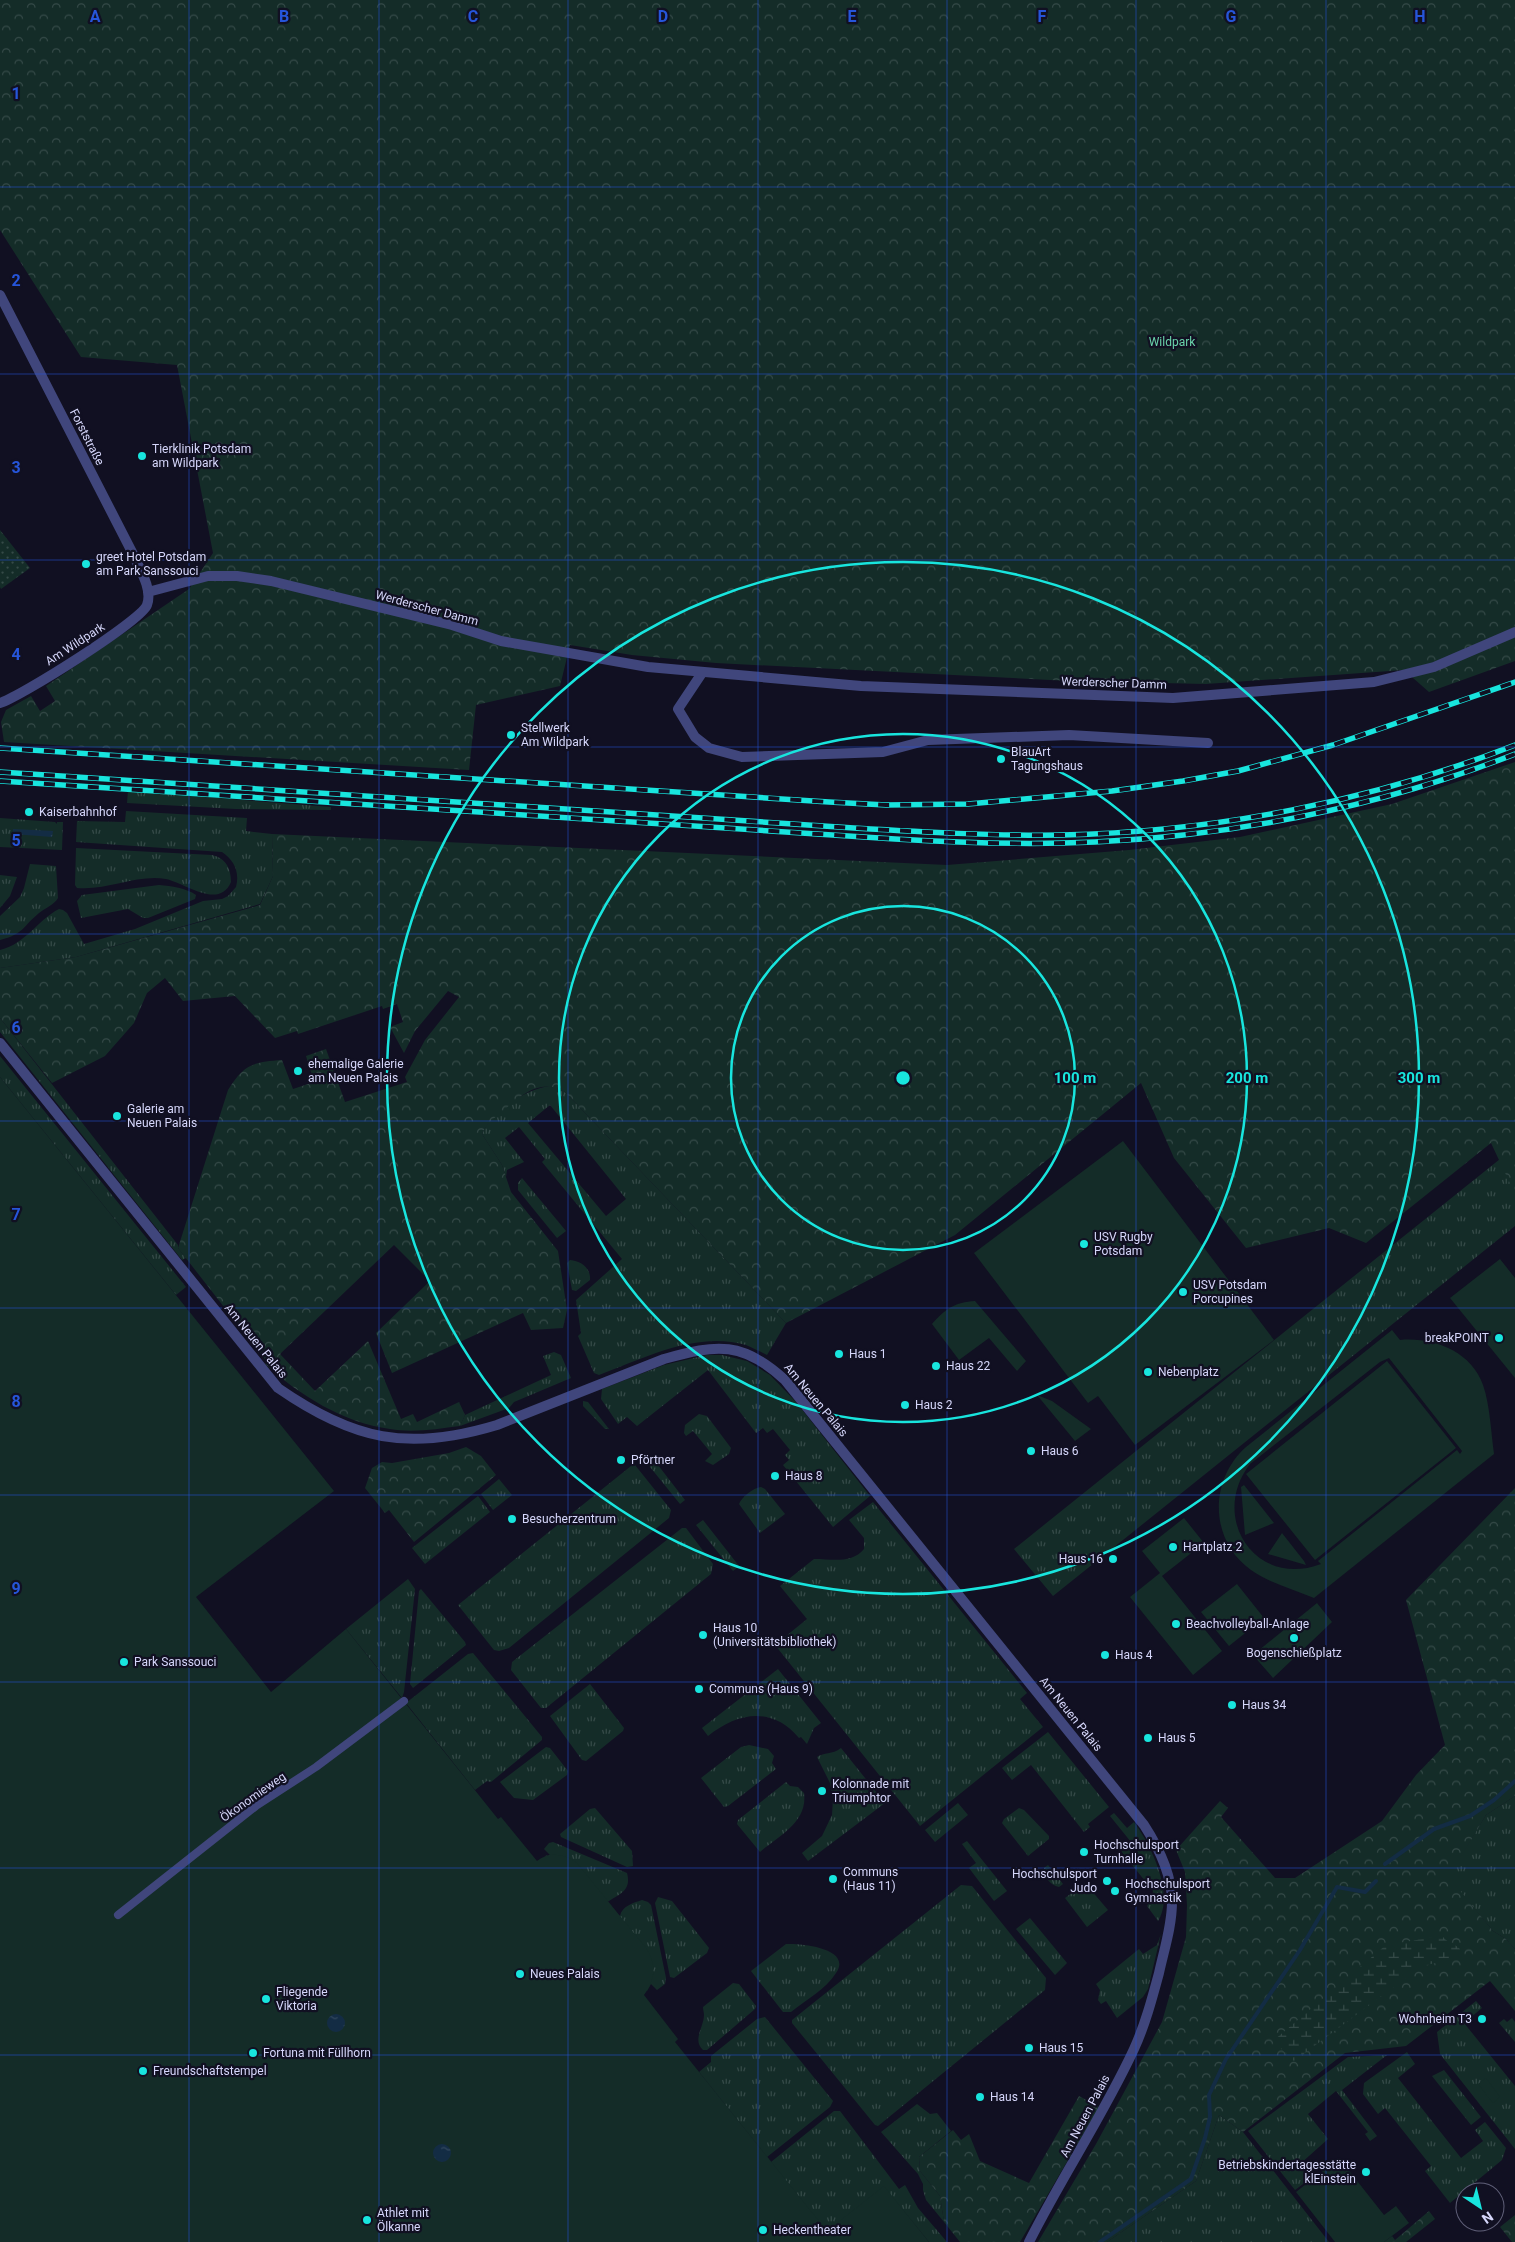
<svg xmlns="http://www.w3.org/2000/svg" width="1515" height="2242" font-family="Roboto,sans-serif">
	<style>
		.grass { fill: url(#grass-tufts); fill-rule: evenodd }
		.forest { fill: url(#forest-crowns) }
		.wetland { fill: url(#wetland-marsh) }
		.park { fill: #142c28; fill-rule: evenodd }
		.garden { fill: url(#garden-dots) }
		.water { fill: url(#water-ripples) }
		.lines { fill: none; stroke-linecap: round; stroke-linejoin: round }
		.stream { stroke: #132c44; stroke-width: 4 }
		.pedestrian { stroke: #40467c; stroke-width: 8 }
		.minor { stroke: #40467c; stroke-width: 10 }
		.tertiary { stroke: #40467c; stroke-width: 10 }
		.rail-casing { stroke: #18e5de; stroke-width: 5.5 }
		.rail { stroke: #111022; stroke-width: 4; stroke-dasharray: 11; stroke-linecap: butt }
		.grid { fill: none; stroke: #2655da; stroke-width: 1; stroke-opacity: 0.55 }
		.ring { fill: none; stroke: #18e5de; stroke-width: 2.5 }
		.poi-dot { fill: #18e5de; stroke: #111022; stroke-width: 2 }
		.labels { text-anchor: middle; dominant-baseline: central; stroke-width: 4.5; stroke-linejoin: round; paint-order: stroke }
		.park-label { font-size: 12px; fill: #69d3aa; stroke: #111022 }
		.street-label { font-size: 12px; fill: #d6d7fb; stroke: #111022 }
		.poi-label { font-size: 12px; fill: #d6d7fb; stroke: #111022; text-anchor: start }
		.grid-label { font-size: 16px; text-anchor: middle; font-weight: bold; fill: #2655da; stroke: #111022; stroke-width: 4.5; stroke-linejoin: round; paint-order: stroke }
		.centre { fill: #18e5de; stroke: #111022; stroke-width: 2.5 }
		.ring-label { font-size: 15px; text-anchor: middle; font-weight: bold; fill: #18e5de; stroke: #111022; stroke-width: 4.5; stroke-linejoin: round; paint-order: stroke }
	</style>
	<defs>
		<pattern id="grass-tufts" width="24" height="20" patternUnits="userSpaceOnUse" patternTransform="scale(1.25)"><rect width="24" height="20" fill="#142c28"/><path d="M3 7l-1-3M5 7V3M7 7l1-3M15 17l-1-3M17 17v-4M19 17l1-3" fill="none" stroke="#354a48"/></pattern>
		<pattern id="forest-crowns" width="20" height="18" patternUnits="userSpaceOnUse" patternTransform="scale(1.25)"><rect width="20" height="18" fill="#142c28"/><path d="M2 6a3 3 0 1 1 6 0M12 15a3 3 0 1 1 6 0" fill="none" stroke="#354a48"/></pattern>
		<pattern id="wetland-marsh" width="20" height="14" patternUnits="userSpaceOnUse" patternTransform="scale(1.25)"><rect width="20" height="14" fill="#142c28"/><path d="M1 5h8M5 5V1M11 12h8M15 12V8" fill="none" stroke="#354a48"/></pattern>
		<pattern id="garden-dots" width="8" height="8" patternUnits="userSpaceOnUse" patternTransform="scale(1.25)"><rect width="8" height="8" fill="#142c28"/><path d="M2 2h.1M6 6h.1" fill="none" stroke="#354a48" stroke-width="1.8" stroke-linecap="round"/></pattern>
		<pattern id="water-ripples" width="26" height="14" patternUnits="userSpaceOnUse" patternTransform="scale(1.25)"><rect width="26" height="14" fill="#132c44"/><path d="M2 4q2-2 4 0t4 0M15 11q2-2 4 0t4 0" fill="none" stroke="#354a60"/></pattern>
	</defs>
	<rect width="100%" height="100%" fill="#111022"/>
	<path class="grass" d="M128,791L331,807V810L236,809L127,803Z
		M126,811L247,818L246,831L272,834L273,876L260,904L76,957L0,968V950C27,943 36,921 59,909L63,910L67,913L84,944L135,929L203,901L222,899L228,896L236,887C240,872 234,860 222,852L76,842L77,821L125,822Z
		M0,818L55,822L57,824V822H63L62,850L0,847Z
		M76,848L212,855C226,858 231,869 231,882C219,910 185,883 166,879C137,874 106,891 77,888L75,885Z
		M30,864L56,866L58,898C54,905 45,908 39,913C23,926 24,934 0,940V916L20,897L24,888Z
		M0,875L17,877L10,896L0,908Z
		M159,885C171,886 186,888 196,895L195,899L148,918H143L128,909L81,918L77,901L82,895Z
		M0,1018L178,1245V1248L186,1258L182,1260L0,1032Z
		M0,1056L186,1287L176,1295L0,1077Z
		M550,1086L557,1087L565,1092L786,1323L767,1355C761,1352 753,1348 746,1345C696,1331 645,1358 599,1375L594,1373L578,1336L581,1333L576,1300L622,1259L542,1162L545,1159L519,1127L505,1138L524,1162L507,1170L506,1177L502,1165L482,1134C491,1112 527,1088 550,1086ZM550,1105L626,1199L606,1216L528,1123Z
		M1515,1147V1226L1053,1596L1014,1549Z
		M522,1178L566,1231L557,1238L518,1190V1183Z
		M570,1260C581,1261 591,1268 590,1280L576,1291L572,1290L567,1263Z
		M554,1352L561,1355L571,1378L514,1402L509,1408L460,1426L465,1415L551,1375L543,1356Z
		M707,1355H722L747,1361L770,1375L796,1402L870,1496L833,1527L783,1465L789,1460L785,1455L790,1450L773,1429L767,1433L763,1428L756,1433L708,1370L637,1426L627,1417L618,1424L601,1399L602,1389L664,1365Z
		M583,1401L588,1402L609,1429H605L583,1406Z
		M699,1414L707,1416L731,1448L729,1454L713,1465L705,1461L712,1454L693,1431L686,1436L684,1433L685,1425Z
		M647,1456H651L685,1500L680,1504L650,1467L645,1457Z
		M635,1465L671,1510L669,1518L509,1648L499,1651L494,1650L458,1605L631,1466Z
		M499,1479L512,1495L493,1510L481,1494Z
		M761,1487L765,1489L785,1514L760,1533L739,1504C742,1497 753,1488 761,1487Z
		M478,1496L490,1512L425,1564L412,1548Z
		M873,1502L1027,1693L1020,1699L1043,1727L920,1826L775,1645L807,1619L780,1586L814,1559C832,1559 852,1564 864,1549V1538L849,1520Z
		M703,1520L739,1566L733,1571L696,1525Z
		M682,1528H686L713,1564L711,1574L546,1708H541L511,1670L512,1662Z
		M408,1579L415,1589L404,1692L402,1698L346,1629Z
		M421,1589L465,1642L466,1645L413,1688L410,1684L419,1591Z
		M473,1653L542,1737V1740L491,1782L487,1781L475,1790L406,1703L468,1654Z
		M778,1669L821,1723L814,1728L807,1744L801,1737L799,1738C772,1706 738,1712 708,1736L702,1728Z
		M590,1684L624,1728L623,1731L586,1761L582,1760L550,1716Z
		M1048,1732L1109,1807L1088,1824L1090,1827L1084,1832L1031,1765L1012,1780L1002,1768Z
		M749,1745L768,1749L774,1756L772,1763L776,1769L728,1806L724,1807L701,1778L741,1747Z
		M546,1747L550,1748L568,1771L567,1775L533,1800L514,1798L500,1782Z
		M841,1748L885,1803L808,1861L802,1853L822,1836L832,1815L833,1799L830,1783L817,1757C824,1752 832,1755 841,1748Z
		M786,1782L790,1786L798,1787L804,1793C808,1822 779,1836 760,1852L737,1824L738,1820Z
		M1515,1796V1949L1506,1939L1493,1931L1448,1877L1486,1815Z
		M958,1803L968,1815L935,1842L925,1830Z
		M595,1808L632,1851L633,1866L627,1867L561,1837L560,1834L590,1809Z
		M1019,1808L1024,1810L1049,1836V1839L1028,1856L1002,1823L1004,1819Z
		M1114,1813L1127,1828L1134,1822C1151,1845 1175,1894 1158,1921L1147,1906L1152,1898L1153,1891L1121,1851L1131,1842L1110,1816Z
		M967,1841L1007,1891L994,1901L969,1868L976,1863L962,1844Z
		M553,1842L627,1873C632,1892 618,1894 606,1903L545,1856L550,1855L544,1849L549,1843Z
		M1048,1865L1063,1884L1059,1887C1050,1885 1044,1877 1044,1868Z
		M1085,1883L1108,1910L1087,1927L1065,1898Z
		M961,1885L972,1886L1046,1978L1045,1990L878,2126L875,2125L792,2023V2020Z
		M658,1897L672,1901L709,1948L707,1953L674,1978L670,1977L655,1903Z
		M642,1900L648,1902L651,1905L666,1978L665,1984L657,1990L651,1984L647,1991L640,1990L619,1915L620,1916C622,1906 633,1903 642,1900Z
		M1030,1918L1067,1963L1055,1975L1016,1929Z
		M1161,1934L1148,1989L1143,1997L1117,2018L1106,2001L1101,2004L1098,2000L1100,1990L1096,1984L1139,1949L1143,1954L1157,1945Z
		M786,1944C800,1943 853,1948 836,1973C826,1989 806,2000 791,2012H783L751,1971Z
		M733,1983L739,1984L756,2006L755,2009L707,2050H703C692,2040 704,2027 704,2015C704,2012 703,2010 703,2007Z
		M1476,2001L1482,2008L1464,2023L1515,2086V2149L1440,2054L1437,2032Z
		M765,2017L833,2101L830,2107L767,2157L699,2072L711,2062V2056L757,2019Z
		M1512,2018L1515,2022V2042L1499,2023L1504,2019L1507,2022Z
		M1407,2052L1415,2064L1398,2078L1461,2158L1483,2141L1475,2130L1485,2122L1506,2148L1502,2160L1450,2203L1425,2171L1431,2166L1385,2108L1378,2114L1363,2094L1364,2083Z
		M1387,2055L1342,2090L1377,2136L1370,2141L1365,2134L1368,2132L1336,2091L1308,2114L1328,2139L1300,2164L1311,2178L1295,2190L1248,2131L1348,2057Z
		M1444,2070L1481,2117L1471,2125L1432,2076Z
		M917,2104L930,2114L937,2113L951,2131L919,2157L920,2171L940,2196L944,2222L926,2200L923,2190V2184L918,2174L881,2132Z
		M834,2111H840L899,2189L905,2185L918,2208L947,2242H929L884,2187L827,2232L771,2162Z
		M1219,2115L1243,2132L1329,2242H1107L1196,2181Z"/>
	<path class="forest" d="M0,0H1515V661L1429,692L1404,670L1206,684L1070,681L716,663L632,655L570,645L560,686L476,705L469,770L4,742L1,722L6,710L31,696L40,711L55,701L46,686L189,589L213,553L177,365L81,357L0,230Z
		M1515,762V1194L1491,1143L1366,1243L1329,1228L1246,1248L1174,1158L1141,1083L955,1235L786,1323L565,1092C542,1077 520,1095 503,1111C494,1118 486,1124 482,1134L502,1165L511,1192L558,1251L567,1310L563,1328L531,1330L523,1313L392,1373L376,1333L430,1281L394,1245L280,1354L315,1391L368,1341L401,1419L413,1414L417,1422L459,1402L465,1415L460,1426C437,1429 413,1433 390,1429C344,1423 299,1395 265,1364L267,1362L178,1248L228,1090C244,1064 253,1062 282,1060L293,1089L314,1082L306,1056L326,1049L345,1102L407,1082L405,1077L425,1040L459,997L448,991L415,1031L404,1053L390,1027L403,1022L397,1004L383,1009L382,1006L298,1034L297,1031L275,1038L235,996L183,1001L165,978L147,993L134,1023L105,1056L52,1083L0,1018V968L76,957L260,905L273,876L272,834L947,865L1129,850L1240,837L1392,804Z
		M466,1447L481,1456L496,1475L414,1542L389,1510L385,1513L365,1488L372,1468L382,1462L392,1463L449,1453Z
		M1515,1488V1796L1486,1815L1449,1877L1493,1931L1506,1939L1515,1949V2011L1490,1981L1406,2046L1345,2053L1243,2132L1219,2115L1196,2181L1107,2242H1038L1096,2144L1162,2022L1186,1937L1187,1905L1185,1872L1176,1850L1220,1801L1228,1808L1221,1817L1275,1878H1295L1382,1821L1416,1775L1445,1745L1406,1600Z
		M1079,2096L1099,2107L1020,2242H960L944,2222L940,2196L920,2171L919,2157L953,2130L961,2140L969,2134L980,2161L1029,2183Z
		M1429,2211L1435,2219L1406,2242H1384L1392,2236L1395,2240Z
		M1515,2215V2242H1512L1500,2227Z"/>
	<path class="wetland" d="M1435,1937H1443C1448,1943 1455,1944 1460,1949L1458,1957C1445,1964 1431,1961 1418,1969L1294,2061L1273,2041L1386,1945Z"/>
	<path class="park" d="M0,1077L334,1491L196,1597L271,1692L346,1629L498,1819L501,1817L537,1861C549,1851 565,1854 577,1863L646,1948C657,1965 655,1980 644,1995L678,2039L675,2042L827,2231L884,2186L929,2242H0Z
		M1123,1141L1274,1340L1135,1445L1098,1396L1088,1403L974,1253Z
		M1500,1259L1515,1278V1378L1450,1298Z
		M975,1301L1026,1361L1017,1371L989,1338L959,1360L932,1324C945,1309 955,1302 975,1301Z
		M1392,1330L1400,1340C1433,1337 1471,1351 1483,1385C1490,1405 1491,1433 1494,1454L1314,1598C1293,1589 1269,1583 1251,1570C1209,1540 1209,1480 1246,1447ZM1389,1358L1462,1451L1460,1454L1457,1450L1318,1561L1321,1564C1255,1589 1209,1517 1250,1464L1380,1362Z
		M1387,1361L1456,1448L1315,1560L1246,1474Z
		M1037,1395L1052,1401L1091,1429L1075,1441Z
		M1244,1485L1274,1523L1245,1535L1241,1487Z
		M1184,1518L1204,1543L1162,1576L1222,1651L1193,1675L1130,1597L1160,1573L1142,1551Z
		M1282,1533L1304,1561L1306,1565L1268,1554Z
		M1237,1584L1264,1618L1229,1646L1201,1612Z
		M1317,1603L1332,1622L1273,1678L1253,1655Z
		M1486,2078L1500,2097L1493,2103L1478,2084Z
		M1339,2158L1384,2215L1396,2206L1409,2223L1384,2242H1335L1296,2192Z"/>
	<path class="garden" d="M0,530L30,568L1,589L0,587Z"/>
	<path class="water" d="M13,829L53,831L52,837L13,834Z
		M327 2023a9 9 0 1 1 18 0a9 9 0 1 1-18 0Z
		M433 2153a9 9 0 1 1 18 0a9 9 0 1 1-18 0Z"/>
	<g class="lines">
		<path class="stream" d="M1385,1864L1434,1829L1470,1816L1494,1800L1515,1781
			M1100,2242L1191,2179L1205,2138L1210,2117L1209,2095L1226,2059L1300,1950L1337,1887L1365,1892L1376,1881"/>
		<path class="pedestrian" d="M118,1915L256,1806L316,1767L404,1701"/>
		<path class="minor" d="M702,673L678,709L695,737L709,748L742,757L883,752L928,740L1069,735L1208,743"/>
		<path class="tertiary" d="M0,295L133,554C139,568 153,589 147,605C141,621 20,697 0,703
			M148,592L208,576H237L271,581L452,625L501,641L648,667L861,686L1173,698L1374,682L1434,667L1515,632
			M0,1043L278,1388C353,1440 408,1452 497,1425L664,1359C717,1344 743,1341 785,1380L1144,1825C1159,1848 1172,1874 1172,1902C1172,1926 1164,1950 1159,1973C1152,1999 1145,2025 1134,2049C1103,2116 1062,2176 1029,2242"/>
		<g class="rail-casing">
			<path id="rail" d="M0,748L829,802L886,805L968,804L1112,791L1183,781L1238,771L1333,745L1515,682
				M0,772L854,828C923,832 992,836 1062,835C1215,832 1372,801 1515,745
				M0,781L895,839C962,843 1028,845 1095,842C1238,835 1382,806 1515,754"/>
		</g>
		<use href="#rail" class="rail"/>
	</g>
	<path class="grid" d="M189,0V2242M379,0V2242M568,0V2242M758,0V2242M947,0V2242M1136,0V2242M1326,0V2242M0,187H1515M0,374H1515M0,560H1515M0,747H1515M0,934H1515M0,1121H1515M0,1308H1515M0,1495H1515M0,1682H1515M0,1868H1515M0,2055H1515"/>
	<g class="ring">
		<circle cx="903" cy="1078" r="172"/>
		<circle cx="903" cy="1078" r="344"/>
		<circle cx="903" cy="1078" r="516"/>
	</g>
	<g class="poi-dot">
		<circle cx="142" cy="456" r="5"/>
		<circle cx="86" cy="564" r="5"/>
		<circle cx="511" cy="735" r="5"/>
		<circle cx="1001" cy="759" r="5"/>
		<circle cx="29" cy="812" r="5"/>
		<circle cx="298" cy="1071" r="5"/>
		<circle cx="117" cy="1116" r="5"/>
		<circle cx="1084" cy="1244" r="5"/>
		<circle cx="1183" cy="1292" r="5"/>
		<circle cx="1499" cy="1338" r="5"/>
		<circle cx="839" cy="1354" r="5"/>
		<circle cx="936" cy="1366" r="5"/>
		<circle cx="1148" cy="1372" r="5"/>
		<circle cx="905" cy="1405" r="5"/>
		<circle cx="1031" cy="1451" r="5"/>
		<circle cx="621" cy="1460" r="5"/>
		<circle cx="775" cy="1476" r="5"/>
		<circle cx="512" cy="1519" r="5"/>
		<circle cx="1173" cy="1547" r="5"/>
		<circle cx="1113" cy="1559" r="5"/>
		<circle cx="1176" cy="1624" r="5"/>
		<circle cx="703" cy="1635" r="5"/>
		<circle cx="1294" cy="1638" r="5"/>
		<circle cx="1105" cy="1655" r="5"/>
		<circle cx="124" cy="1662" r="5"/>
		<circle cx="699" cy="1689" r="5"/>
		<circle cx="1232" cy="1705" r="5"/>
		<circle cx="1148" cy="1738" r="5"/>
		<circle cx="822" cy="1791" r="5"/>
		<circle cx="1084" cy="1852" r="5"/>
		<circle cx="833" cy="1879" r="5"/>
		<circle cx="1107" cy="1881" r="5"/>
		<circle cx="1115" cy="1891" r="5"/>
		<circle cx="520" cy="1974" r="5"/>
		<circle cx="266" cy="1999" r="5"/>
		<circle cx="1482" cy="2019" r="5"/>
		<circle cx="1029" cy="2048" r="5"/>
		<circle cx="253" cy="2053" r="5"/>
		<circle cx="143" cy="2071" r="5"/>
		<circle cx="980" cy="2097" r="5"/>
		<circle cx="1366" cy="2172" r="5"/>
		<circle cx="367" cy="2220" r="5"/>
		<circle cx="763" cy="2230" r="5"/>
	</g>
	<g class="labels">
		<g class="park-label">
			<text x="1172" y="342">Wildpark</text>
		</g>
		<g class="street-label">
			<text transform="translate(87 437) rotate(63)">Forststraße</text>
			<text transform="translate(427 608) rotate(15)">Werderscher Damm</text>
			<text transform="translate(75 644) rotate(-33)">Am Wildpark</text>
			<text transform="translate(1114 683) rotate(2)">Werderscher Damm</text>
			<text transform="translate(256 1341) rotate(51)">Am Neuen Palais</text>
			<text transform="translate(816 1400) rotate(50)">Am Neuen Palais</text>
			<text transform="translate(1071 1714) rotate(51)">Am Neuen Palais</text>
			<text transform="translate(253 1797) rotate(-35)">Ökonomieweg</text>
			<text transform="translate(1085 2116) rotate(-62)">Am Neuen Palais</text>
		</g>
		<g class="poi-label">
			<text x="152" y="449">Tierklinik Potsdam<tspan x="152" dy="14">am Wildpark</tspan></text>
			<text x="96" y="557">greet Hotel Potsdam<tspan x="96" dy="14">am Park Sanssouci</tspan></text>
			<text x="521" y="728">Stellwerk<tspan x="521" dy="14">Am Wildpark</tspan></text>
			<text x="1011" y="752">BlauArt<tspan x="1011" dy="14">Tagungshaus</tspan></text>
			<text x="39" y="812">Kaiserbahnhof</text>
			<text x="308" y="1064">ehemalige Galerie<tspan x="308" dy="14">am Neuen Palais</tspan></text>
			<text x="127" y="1109">Galerie am<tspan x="127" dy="14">Neuen Palais</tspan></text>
			<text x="1094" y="1237">USV Rugby<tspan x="1094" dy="14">Potsdam</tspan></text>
			<text x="1193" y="1285">USV Potsdam<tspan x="1193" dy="14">Porcupines</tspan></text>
			<text x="1489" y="1338" text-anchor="end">breakPOINT</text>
			<text x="849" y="1354">Haus 1</text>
			<text x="946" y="1366">Haus 22</text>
			<text x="1158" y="1372">Nebenplatz</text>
			<text x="915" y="1405">Haus 2</text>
			<text x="1041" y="1451">Haus 6</text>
			<text x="631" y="1460">Pförtner</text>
			<text x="785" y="1476">Haus 8</text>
			<text x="522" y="1519">Besucherzentrum</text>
			<text x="1183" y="1547">Hartplatz 2</text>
			<text x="1103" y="1559" text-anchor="end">Haus 16</text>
			<text x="1186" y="1624">Beachvolleyball-Anlage</text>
			<text x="713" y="1628">Haus 10<tspan x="713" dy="14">(Universitätsbibliothek)</tspan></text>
			<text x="1294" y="1653" text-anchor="middle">Bogenschießplatz</text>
			<text x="1115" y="1655">Haus 4</text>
			<text x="134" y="1662">Park Sanssouci</text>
			<text x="709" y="1689">Communs (Haus 9)</text>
			<text x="1242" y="1705">Haus 34</text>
			<text x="1158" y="1738">Haus 5</text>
			<text x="832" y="1784">Kolonnade mit<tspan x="832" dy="14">Triumphtor</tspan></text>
			<text x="1094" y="1845">Hochschulsport<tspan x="1094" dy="14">Turnhalle</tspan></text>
			<text x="843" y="1872">Communs<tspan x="843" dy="14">(Haus 11)</tspan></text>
			<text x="1097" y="1874" text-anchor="end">Hochschulsport<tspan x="1097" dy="14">Judo</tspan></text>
			<text x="1125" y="1884">Hochschulsport<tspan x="1125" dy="14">Gymnastik</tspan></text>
			<text x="530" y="1974">Neues Palais</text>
			<text x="276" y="1992">Fliegende<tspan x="276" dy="14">Viktoria</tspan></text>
			<text x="1472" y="2019" text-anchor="end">Wohnheim T3</text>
			<text x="1039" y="2048">Haus 15</text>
			<text x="263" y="2053">Fortuna mit Füllhorn</text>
			<text x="153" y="2071">Freundschaftstempel</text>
			<text x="990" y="2097">Haus 14</text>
			<text x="1356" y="2165" text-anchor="end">Betriebskindertagesstätte<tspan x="1356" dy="14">klEinstein</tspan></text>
			<text x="377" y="2213">Athlet mit<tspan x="377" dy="14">Ölkanne</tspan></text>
			<text x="773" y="2230">Heckentheater</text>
		</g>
	</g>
	<g class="grid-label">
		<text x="95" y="22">A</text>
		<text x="284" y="22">B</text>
		<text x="473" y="22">C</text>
		<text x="663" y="22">D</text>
		<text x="852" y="22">E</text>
		<text x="1042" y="22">F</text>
		<text x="1231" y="22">G</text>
		<text x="1420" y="22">H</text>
		<text x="16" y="99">1</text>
		<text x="16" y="286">2</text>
		<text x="16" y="473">3</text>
		<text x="16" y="660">4</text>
		<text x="16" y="846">5</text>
		<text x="16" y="1033">6</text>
		<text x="16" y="1220">7</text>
		<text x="16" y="1407">8</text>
		<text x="16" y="1594">9</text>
	</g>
	<circle cx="903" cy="1078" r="8" class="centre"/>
	<g class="ring-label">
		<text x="1075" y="1083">100 m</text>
		<text x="1247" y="1083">200 m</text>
		<text x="1419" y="1083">300 m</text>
	</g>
	<g transform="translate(1480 2207) rotate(145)"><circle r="24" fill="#111022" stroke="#606079"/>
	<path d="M0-4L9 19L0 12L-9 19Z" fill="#18e5de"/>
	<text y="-8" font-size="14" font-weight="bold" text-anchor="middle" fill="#d6d7fb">N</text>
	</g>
</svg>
